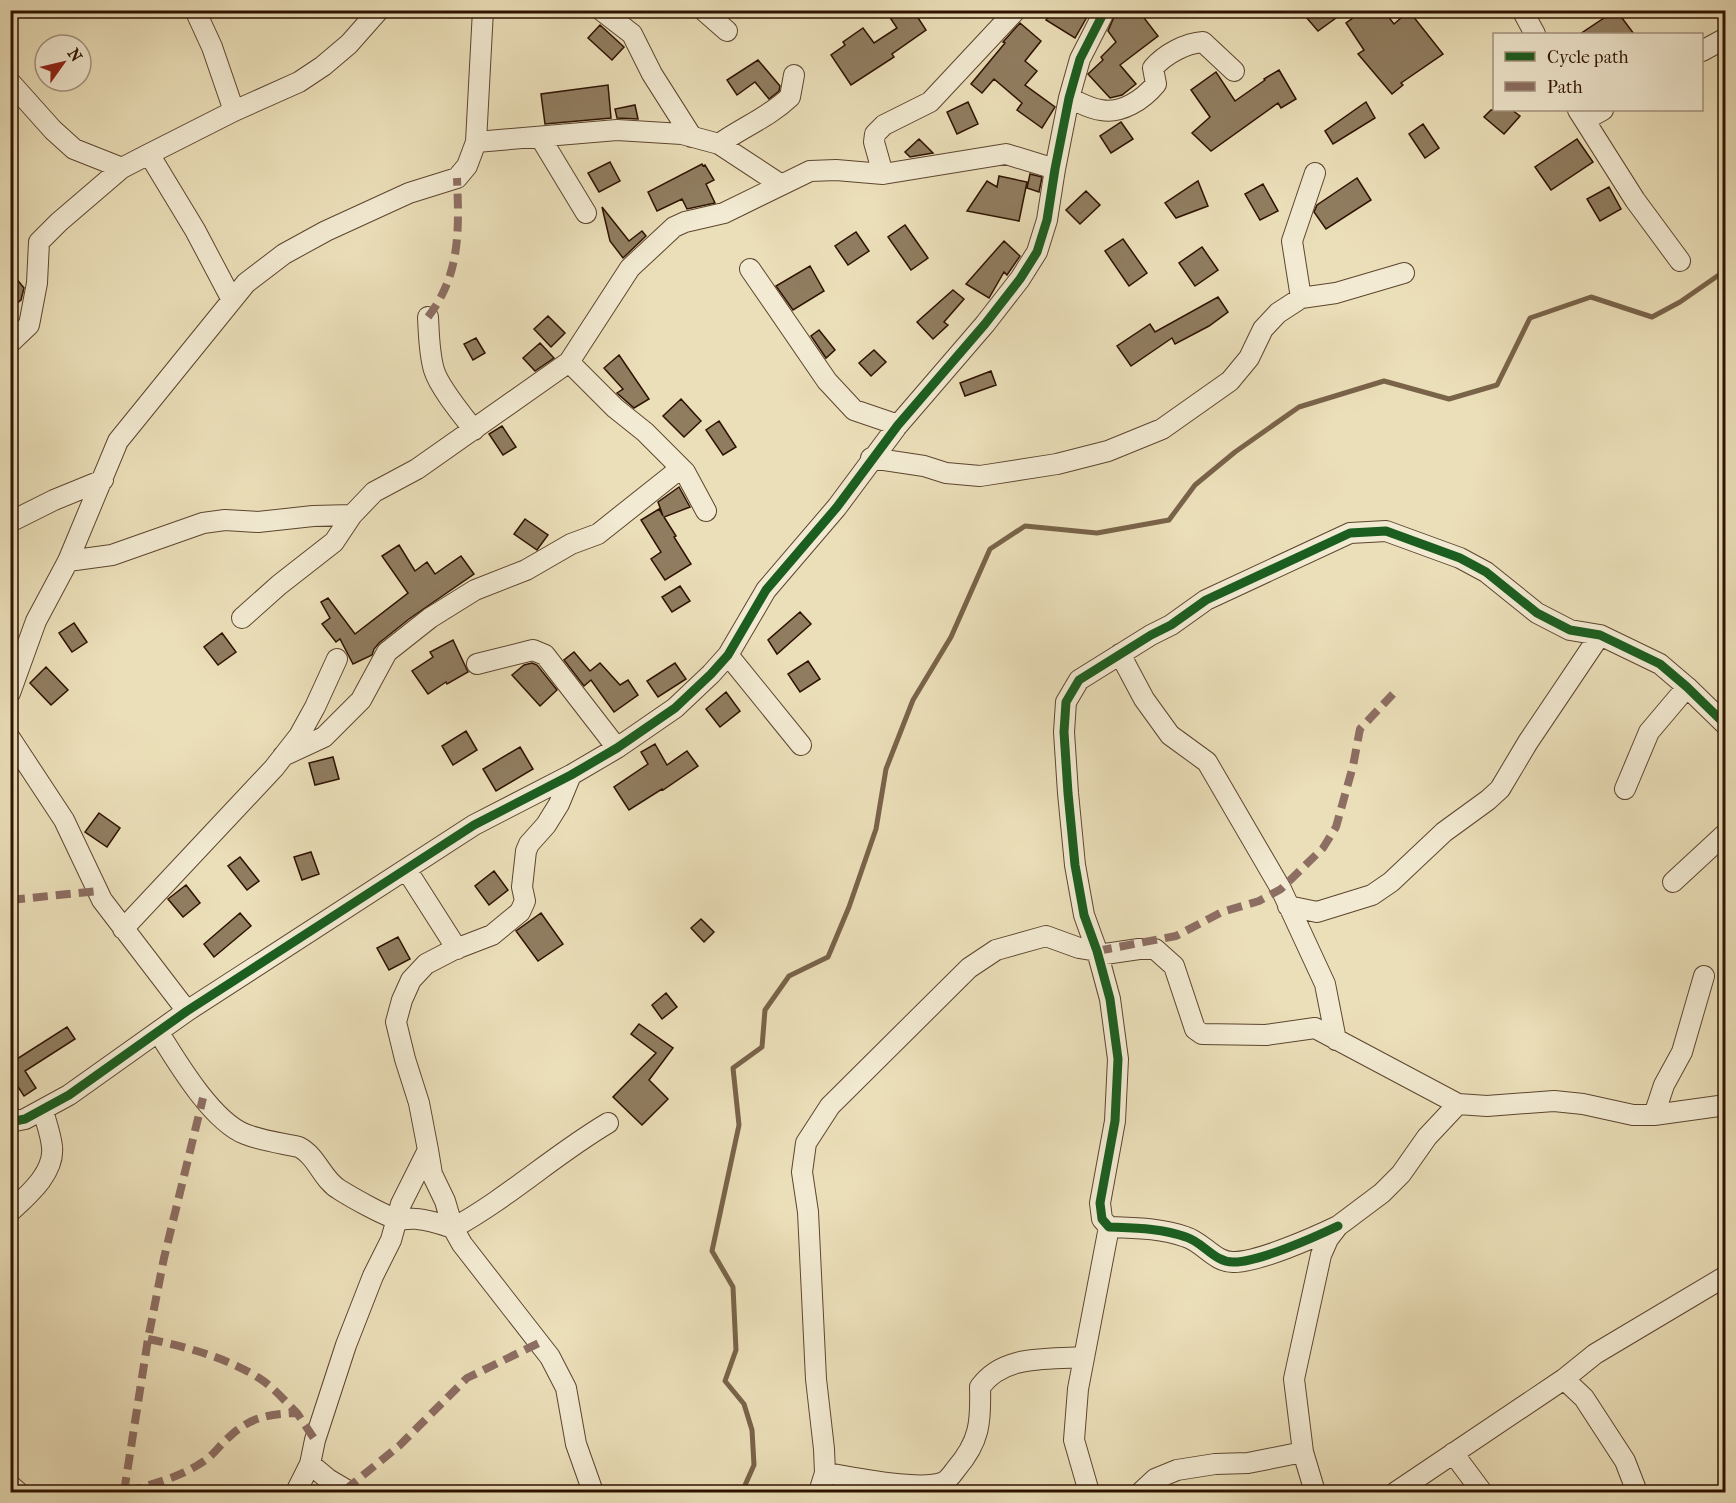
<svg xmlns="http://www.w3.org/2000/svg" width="1736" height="1503" font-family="'IM FELL French Canon',serif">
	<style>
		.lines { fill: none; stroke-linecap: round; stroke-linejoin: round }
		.stream { stroke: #796349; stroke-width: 5 }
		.building { fill: #907d60; stroke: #2e1200; stroke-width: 1.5 }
		.street-casing { stroke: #5d452e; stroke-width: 22 }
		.street { stroke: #f2ead2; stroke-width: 20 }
		.quiet { stroke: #8d6e63; stroke-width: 8; stroke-dasharray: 15 8; stroke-linecap: butt }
		.cycleway-casing { stroke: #f2ead2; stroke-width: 13 }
		.cycleway { stroke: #1b5e20; stroke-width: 9 }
	</style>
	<rect width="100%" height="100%" fill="#ebdfb9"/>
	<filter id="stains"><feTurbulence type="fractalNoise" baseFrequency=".00333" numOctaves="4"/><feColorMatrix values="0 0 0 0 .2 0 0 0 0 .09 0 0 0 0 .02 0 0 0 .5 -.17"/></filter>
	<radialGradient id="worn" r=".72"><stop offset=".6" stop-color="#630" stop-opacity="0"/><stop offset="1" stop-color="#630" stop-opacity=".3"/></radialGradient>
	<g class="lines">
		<path class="stream" d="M742,1492L754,1465L752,1430L744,1404L725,1381L736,1350L733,1287L712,1251L739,1125L733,1068L762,1047L765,1010L789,976L828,957L849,907L876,829L886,769L913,700L951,637L990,549L1025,526L1097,533L1169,520L1195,485L1235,452L1299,407L1384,381L1449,399L1497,385L1530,318L1591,297L1652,317L1680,302L1726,270"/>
	</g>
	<path class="building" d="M885,10H913L926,30L892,54L894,57L851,85L831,55L845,45L843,42L863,28L874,43L897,28Z
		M1052,10H1091L1075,38L1046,20Z
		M1117,10H1138L1158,36L1120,65L1136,84L1122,95L1110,98L1088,74L1103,60L1101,57L1116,42L1108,31Z
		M1300,10H1347L1318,31Z
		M1364,10H1383L1394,24L1409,11L1443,54L1401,83L1403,85L1392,94L1358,54L1364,50L1346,23Z
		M1616,10L1634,34H1580Z
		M1020,23L1041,41L1025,61L1037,71L1025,85L1055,107L1042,128L1017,110L1022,103L994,79L982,93L971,84L1005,43L1003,42Z
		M600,25L624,47L612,60L588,38Z
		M758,60L780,86L779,91L769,99L755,82L737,95L727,80Z
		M1279,70L1296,99L1281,108L1278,103L1211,151L1192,133L1210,117L1191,90L1216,72L1235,101L1265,80L1264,79Z
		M608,85L611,118L545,124L541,94Z
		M968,102L978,124L957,134L947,112Z
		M1366,102L1375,118L1333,144L1325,131Z
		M635,105L638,119L617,118L615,109Z
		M1491,110H1512L1520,116L1504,134L1484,117Z
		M1121,122L1133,139L1111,153L1100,136Z
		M1423,124L1439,148L1425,158L1409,134Z
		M919,139L933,153L910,157L905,152Z
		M1577,139L1593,162L1551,190L1535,167Z
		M610,162L620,181L599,192L588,173Z
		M702,164L703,166L705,165L714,180L706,184L715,203L687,209L682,199L657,211L648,192Z
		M1030,174L1042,177L1039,192L1027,188Z
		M999,176L1027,182L1019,221L967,211L987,181L997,187Z
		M1357,178L1371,200L1326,229L1314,212L1317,205Z
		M1198,181L1208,206L1176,218L1165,203Z
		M1263,184L1278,211L1260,220L1245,194Z
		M1609,187L1621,209L1600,221L1587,199Z
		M1086,191L1100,205L1080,224L1066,210Z
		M602,207L629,241L642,231L646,236L623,258L610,241Z
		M905,225L928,258L911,270L888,237Z
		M856,232L869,251L848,265L835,246Z
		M1123,239L1147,273L1129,286L1105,251Z
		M1004,241L1020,256L1007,275L1004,272L989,298L966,284Z
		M1202,247L1218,270L1195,286L1179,263Z
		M810,266L824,291L793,310L776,286Z
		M10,271L24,288L21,300L10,309Z
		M953,290L964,299L944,322L948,325L933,339L917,322Z
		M1218,297L1228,312L1209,326L1175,344L1172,338L1131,366L1117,346L1150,324L1155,332Z
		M548,316L565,333L551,347L534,329Z
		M819,330L835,350L826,358L811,336Z
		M476,338L485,353L473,360L464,344Z
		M540,343L554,358L535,371L523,358Z
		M874,350L886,362L871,376L859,363Z
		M619,355L649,399L634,408L617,393L623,389L604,368Z
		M991,371L996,385L965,396L960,383Z
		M681,399L701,421L684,437L663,416Z
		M719,421L736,447L723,455L706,430Z
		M502,426L516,447L503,455L489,434Z
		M679,487L690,507L664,517L676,536L674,537L691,564L665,580L651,559L661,552L641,520L659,509L663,516L658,502Z
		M525,519L548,535L537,550L514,534Z
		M399,545L415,571L427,562L435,574L461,556L474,574L409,619L379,643L374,649L372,655L353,664L340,639L336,642L322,624L330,618L321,602L328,598L355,634L408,593L382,556Z
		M680,586L690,601L672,612L662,597Z
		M800,612L811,624L777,654L768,640Z
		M74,623L87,642L72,652L59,633Z
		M222,633L236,652L218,665L204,647Z
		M453,640L468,672L447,684L446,682L428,694L412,671L433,657L430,652Z
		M574,652L590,671L600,663L620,685L628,680L638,695L614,712L591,680L584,686L564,660Z
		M808,661L820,679L800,692L788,674Z
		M532,663L537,665L557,690L540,706L512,675L524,665Z
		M675,663L686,679L658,697L647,681Z
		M46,667L68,690L51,705L30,683Z
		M726,692L740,711L720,727L706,709Z
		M466,731L477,750L453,765L442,746Z
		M655,744L667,765L687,751L698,766L663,790L662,789L629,810L614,787L648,764L641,752Z
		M520,747L533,769L496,791L483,769Z
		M333,757L339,779L315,785L309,763Z
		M99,813L120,828L107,847L85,832Z
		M311,852L319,874L302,880L294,857Z
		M240,857L259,881L247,890L228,866Z
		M494,871L508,890L489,905L475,886Z
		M186,885L200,903L183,917L168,899Z
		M240,913L251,926L214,957L204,944Z
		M541,913L563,944L538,961L516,931Z
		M701,919L714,932L704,942L691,928Z
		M398,937L410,959L389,970L377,948Z
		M666,993L677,1007L662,1019L652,1005Z
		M639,1024L673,1048L649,1080L668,1099L642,1125L613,1097L656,1053L631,1034Z
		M67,1027L75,1039L25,1071L36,1088L24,1096L13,1079L10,1081V1048L17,1059Z"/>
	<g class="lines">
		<g class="street-casing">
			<path id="street" d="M195,10L212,47L234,111
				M601,10L632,34L652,74L692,137
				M703,10L727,31
				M1522,10L1535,34
				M1702,51L1726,38
				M10,82L53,130L74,149L122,168L149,154
				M1069,98C1079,102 1090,109 1101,110C1121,114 1143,100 1156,84L1153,68C1165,54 1186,43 1203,42L1234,71
				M1578,110L1635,200L1680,261
				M1585,120L1603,110
				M540,137L586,213
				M476,142L617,130L682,134L719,144L780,184
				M719,144C743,127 769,117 790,97L794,75
				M883,174L874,142L875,134L884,125L930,102L1016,10
				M750,269L827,381L854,410L898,425
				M1301,298L1292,241L1315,173
				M232,300L195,230L149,154L234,111L299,82L323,66L349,44L379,10
				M428,317C429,335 429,353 434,370C439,387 463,416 474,430
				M10,343L29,325L37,283L39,242L59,222L122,168
				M569,362L615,408L645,432L685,472L706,511
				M871,458L924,466L946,473L980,476L1057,464L1108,451L1162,429L1230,381L1249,358L1263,329L1278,313L1301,298L1336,293L1404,273
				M10,522L54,500L103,480
				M68,561L112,555L203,523L225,520L258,522L313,516L352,515
				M242,618L279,585L334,542L352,515L374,492L417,469L569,362L630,268L674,227L685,222L724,213L810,171L836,170L883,174L1006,154L1055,169
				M1120,654L1144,699L1170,735L1207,762L1281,889L1325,984L1336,1040
				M728,655L801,745
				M477,664L533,650L545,655L617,748
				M10,693L36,621L68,561L118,441L246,283L284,254L326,231L409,193L457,178L467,166L476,142L483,10
				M10,738L64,820L102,900L187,1011
				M283,756L324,737L361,700L387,652L430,618L475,590L526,570L571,544L598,534L681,468
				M1625,789L1649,732L1687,687
				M406,869L457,949
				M1673,882L1726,833
				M1288,906L1317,912L1372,895L1391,882L1444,832L1488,800L1500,789L1528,742L1600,635
				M123,929L274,768L299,736L315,707L337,659
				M1098,955L1139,949H1155L1174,966L1195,1029L1202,1034L1266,1035L1315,1028L1458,1104L1487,1106L1554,1101L1583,1104L1633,1115H1654L1726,1105
				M159,1033C177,1062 212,1121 245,1134C262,1141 281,1143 299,1147C318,1157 322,1180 340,1190C351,1197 388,1218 398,1219C404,1220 411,1218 417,1219C430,1220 441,1224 453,1228C508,1198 554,1155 608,1123
				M1654,1115L1664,1085L1682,1052L1704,976
				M10,1122L25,1119L69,1095L187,1011L474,825L571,775L617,748L675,708L711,674L728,655L766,590L837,507L898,425L985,324L1020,279L1037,252L1047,220L1055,169L1069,98L1080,59L1105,10
				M428,1150L432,1174L445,1201L453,1228L462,1244L550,1357L566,1388L576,1444L593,1492
				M10,1212C27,1196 55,1173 52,1147C51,1135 46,1122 43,1111
				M1338,1226C1315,1237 1259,1262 1234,1262C1215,1263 1203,1242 1186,1237C1161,1228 1135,1228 1109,1227L1102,1219L1100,1203L1115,1121L1118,1059L1110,999L1097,951L1084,915L1075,865L1068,793L1064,732L1066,702L1079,680L1151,635L1171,625L1206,600L1350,533L1386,531L1460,558L1486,572L1537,613L1570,630L1600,635L1660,664L1687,687L1726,725
				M1564,1379L1584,1398L1625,1461L1637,1492
				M1303,1452L1294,1379L1321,1255L1328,1239L1338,1226L1382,1193L1401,1174L1427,1137L1458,1104
				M1453,1453L1482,1492
				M310,1464L328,1479L350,1492
				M825,1473C853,1477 919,1492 944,1482C949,1479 953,1473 956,1469C980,1441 981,1422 980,1387C1004,1354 1047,1360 1084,1357
				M10,1485L18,1492
				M296,1492L310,1464L315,1440L346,1345L373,1276L391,1240L401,1204L428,1150L419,1103L405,1059L396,1022L402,1000L411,980L426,964L453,950L492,935L520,912L525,901L522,887L526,851L529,844L546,825L559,804L571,775
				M819,1492L825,1473L824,1449L816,1379L808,1212L802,1172L806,1143L830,1106L969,968L996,950L1046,936L1079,948L1097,951
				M1089,1492L1074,1440L1078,1389L1109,1227
				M1141,1492L1155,1479L1177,1470L1215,1464L1248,1463L1303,1452L1315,1492
				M1396,1492L1564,1379L1595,1354L1726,1276"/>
		</g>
		<use href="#street" class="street"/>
		<path class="quiet" d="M428,317C461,274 459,229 457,178
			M10,900L98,891
			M1097,951L1176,936L1222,912L1259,901L1281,889L1323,848L1336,827L1353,766L1360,729L1393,694
			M148,1339C187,1347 225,1357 259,1378C272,1386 285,1401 297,1413
			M345,1490L399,1446L467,1378L539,1343
			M124,1492L148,1339L164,1258L203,1098
			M127,1492C151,1484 179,1478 201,1463C212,1457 219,1446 228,1438C250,1417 268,1414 297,1413L315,1440"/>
		<g class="cycleway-casing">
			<path id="cycleway" d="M10,1122L25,1119L69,1095L187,1011L474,825L571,775L617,748L675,708L711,674L728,655L766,590L837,507L898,425L985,324L1020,279L1037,252L1047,220L1055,169L1069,98L1080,59L1105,10
				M1338,1226C1315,1237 1259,1262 1234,1262C1215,1263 1203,1242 1186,1237C1161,1228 1135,1228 1109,1227L1102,1219L1100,1203L1115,1121L1118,1059L1110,999L1097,951L1084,915L1075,865L1068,793L1064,732L1066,702L1079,680L1151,635L1171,625L1206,600L1350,533L1386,531L1460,558L1486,572L1537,613L1570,630L1600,635L1660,664L1687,687L1726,725"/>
		</g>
		<use href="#cycleway" class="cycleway"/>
	</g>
	<rect width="1736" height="1503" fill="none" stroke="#ebdfb9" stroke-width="36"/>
	<rect x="12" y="12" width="1712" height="1479" fill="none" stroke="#2e1200" stroke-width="3"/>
	<rect x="18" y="18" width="1700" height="1467" fill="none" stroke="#2e1200" stroke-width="1.5"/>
	<rect x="1493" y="33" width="210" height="78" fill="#f2ead2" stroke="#a4947e" stroke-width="1.5"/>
	<rect x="1505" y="52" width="30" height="9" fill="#1b5e20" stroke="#a4947e" stroke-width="1.5"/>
	<text x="1547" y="63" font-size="18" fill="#2e1200">Cycle path</text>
	<rect x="1505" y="82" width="30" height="9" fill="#8d6e63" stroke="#a4947e" stroke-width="1.5"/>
	<text x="1547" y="93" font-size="18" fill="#2e1200">Path</text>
	<g transform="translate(63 63) rotate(56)"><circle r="28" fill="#f2ead2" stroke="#a4947e" stroke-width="1.5"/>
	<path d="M0-4.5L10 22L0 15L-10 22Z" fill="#8f2418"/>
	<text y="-9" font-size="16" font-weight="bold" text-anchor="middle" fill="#2e1200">N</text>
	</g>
	<rect width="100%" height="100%" filter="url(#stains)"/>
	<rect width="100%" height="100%" fill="url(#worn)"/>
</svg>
